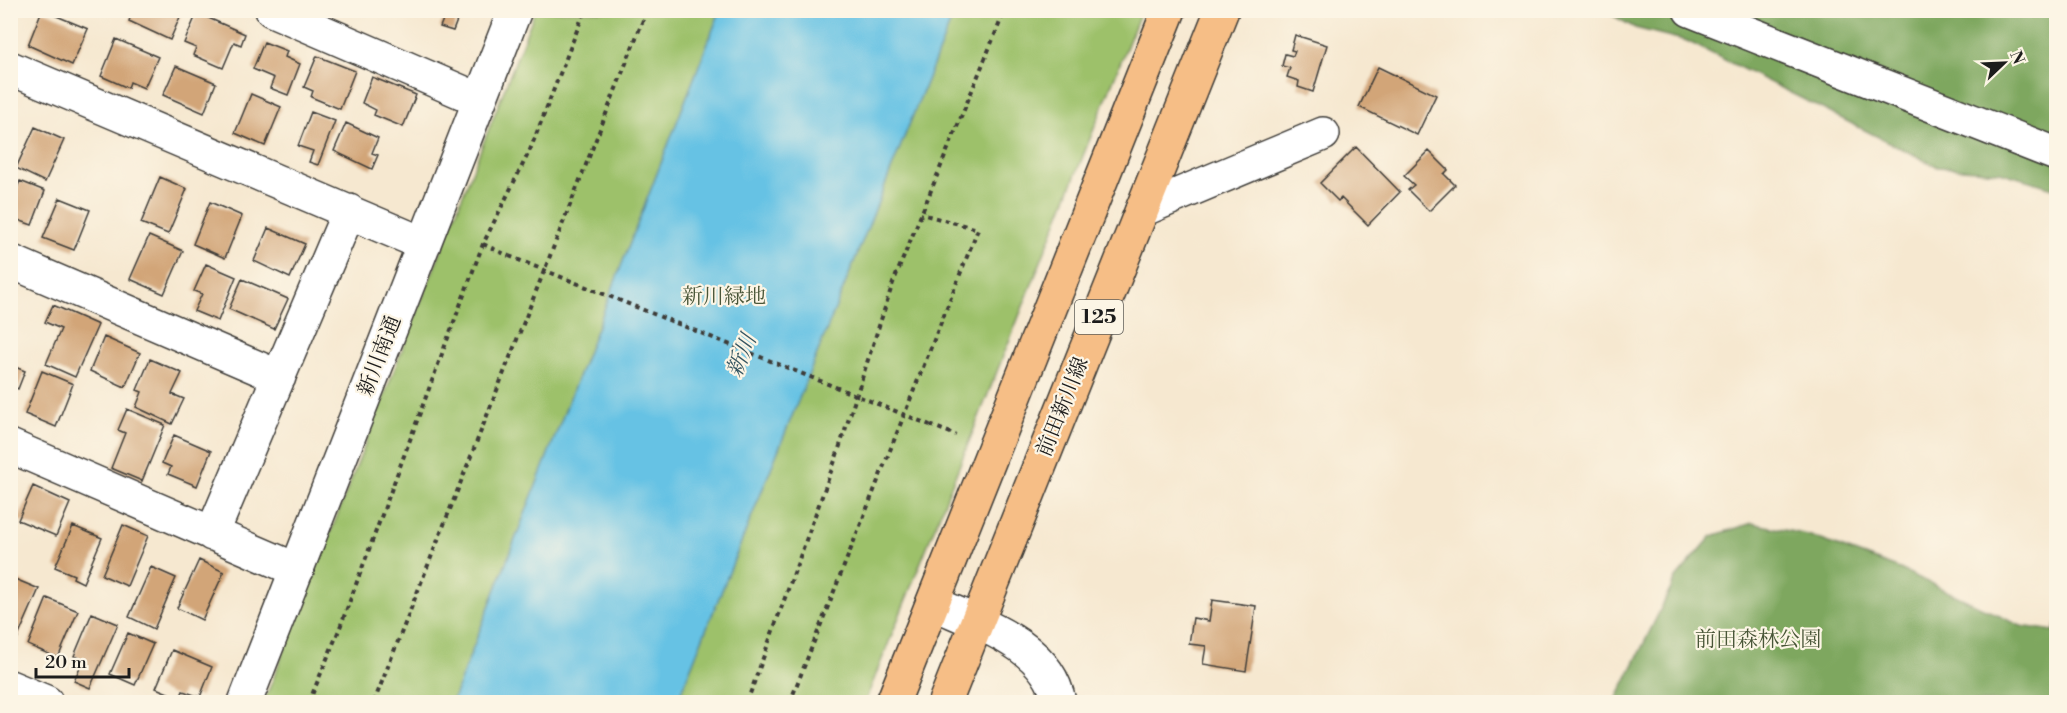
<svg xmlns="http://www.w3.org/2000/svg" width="2067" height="713" font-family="'Libre Bodoni','Noto Serif JP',serif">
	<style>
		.green { fill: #9dc16b; stroke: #5c6e44; stroke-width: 1.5 }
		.forest { fill: #7ea75f; stroke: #4d623e; stroke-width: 1.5 }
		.water { fill: #66c2e4; stroke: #416f80; stroke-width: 1.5 }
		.building { fill: #d2a578 }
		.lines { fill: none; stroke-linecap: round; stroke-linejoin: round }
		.minor-casing { stroke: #3d3b37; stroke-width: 36 }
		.major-casing { stroke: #3d3b37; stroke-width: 36 }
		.path { stroke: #3d3b37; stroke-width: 4; stroke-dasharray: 4.5 4.5; stroke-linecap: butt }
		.minor { stroke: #fff; stroke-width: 33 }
		.major { stroke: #f6be86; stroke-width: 33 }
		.path-bridge { stroke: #3d3b37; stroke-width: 4; stroke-dasharray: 4.5 4.5; stroke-linecap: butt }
		.labels { text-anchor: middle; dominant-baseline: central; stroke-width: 4.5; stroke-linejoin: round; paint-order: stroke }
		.shield { fill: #fcf5e5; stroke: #5f5d58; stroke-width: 1.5 }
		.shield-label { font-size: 20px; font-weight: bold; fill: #1c1c1c }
		.park-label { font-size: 21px; fill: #495638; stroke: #fcf5e5 }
		.street-label { font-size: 21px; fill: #1c1c1c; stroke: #fcf5e5 }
		.water-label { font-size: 22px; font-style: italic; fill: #365662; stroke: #fcf5e5 }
	</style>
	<rect width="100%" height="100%" fill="#fcf5e5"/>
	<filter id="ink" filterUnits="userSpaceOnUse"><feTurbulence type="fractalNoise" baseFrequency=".0167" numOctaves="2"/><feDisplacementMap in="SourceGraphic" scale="12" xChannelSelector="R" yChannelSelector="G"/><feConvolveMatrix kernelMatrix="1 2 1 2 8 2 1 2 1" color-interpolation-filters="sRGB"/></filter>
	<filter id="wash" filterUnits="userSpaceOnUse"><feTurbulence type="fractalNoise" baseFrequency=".008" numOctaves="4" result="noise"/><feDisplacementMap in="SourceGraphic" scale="24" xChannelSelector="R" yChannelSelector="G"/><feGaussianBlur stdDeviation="1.35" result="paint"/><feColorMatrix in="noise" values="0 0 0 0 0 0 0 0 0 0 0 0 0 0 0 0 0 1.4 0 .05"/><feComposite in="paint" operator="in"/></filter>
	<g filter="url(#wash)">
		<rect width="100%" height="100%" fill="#f6e8d0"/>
		<path class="green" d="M535,11H1141L865,702H264Z"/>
		<path class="forest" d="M1605,11H2056V189L2000,172L1938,167L1687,41L1635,28Z
			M1752,523L1808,535L1900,569L2021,626L2054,631L2056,625V702H1615L1676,578L1712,536Z"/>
		<path class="water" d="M720,11H955L677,702H452Z"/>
		<g id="blocks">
			<path class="building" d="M42,10L88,29L72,65L28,45Z
				M133,10H183L170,40L129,21Z
				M427,10H461L453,31L440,27L444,17Z
				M197,13L245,34L241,45L234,42L223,68L193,55L196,48L184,43Z
				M1295,35L1327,45L1313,92L1298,87L1299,81L1287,77L1290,68L1282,66L1285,54L1293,56L1295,51L1291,50Z
				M116,39L158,57L144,88L130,82L128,88L101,76Z
				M264,42L287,51L285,57L300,64L288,95L270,88L274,78L253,69Z
				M317,56L355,71L340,109L311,97L313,91L304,87Z
				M176,66L216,83L204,113L163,95Z
				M1378,67L1436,95L1417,135L1359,107Z
				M372,77L416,95L403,127L374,115L376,110L362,103Z
				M251,94L281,107L265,146L235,133Z
				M311,112L335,121L318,165L309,162L313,151L298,146Z
				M346,123L378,138L372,153L378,155L372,169L334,151Z
				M35,127L64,140L45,182L16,168Z
				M1356,147L1400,192L1368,225L1341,198L1338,201L1320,183Z
				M1429,151L1448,170L1444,174L1455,185L1429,211L1408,190L1414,185L1404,176Z
				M160,177L187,189L168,234L141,223Z
				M20,181L45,191L32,225L10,217V204Z
				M60,198L90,210L74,250L43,238Z
				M210,202L242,216L225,258L193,244Z
				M268,228L305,244L290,278L254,261Z
				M149,236L183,251L164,294L130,279Z
				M206,264L236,277L218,321L194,311L202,294L194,291Z
				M242,279L288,299L274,329L229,309Z
				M53,305L98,325L75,377L46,364L61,329L45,322Z
				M104,337L140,353L125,387L90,371Z
				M150,359L182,373L172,394L184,399L172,424L136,407L142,392L137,390Z
				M10,365L25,371L18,389L14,387L11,395Z
				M42,371L73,384L56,427L25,414Z
				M127,409L165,425L142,481L111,468L125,433L118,430Z
				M174,435L211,451L197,486L168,474L171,467L162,463Z
				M33,486L70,503L56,536L18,520Z
				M123,525L148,536L127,586L102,575Z
				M73,526L102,538L83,583L73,578L74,575L55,567Z
				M199,560L224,572L202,620L177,608Z
				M151,567L176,578L154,629L129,617Z
				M10,577L39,589L17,639L10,636Z
				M47,598L78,611L58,658L28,645Z
				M1212,600L1256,606L1246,671L1203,664L1206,646L1189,644L1193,618L1209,621Z
				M92,613L118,624L90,688L74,681L83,660L74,656Z
				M128,633L153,644L135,685L110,674Z
				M172,650L212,667L200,697L183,691L180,698L156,688Z"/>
		</g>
	</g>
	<g filter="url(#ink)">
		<use href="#blocks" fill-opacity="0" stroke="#3d3b37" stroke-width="1.5"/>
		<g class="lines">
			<g class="minor-casing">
				<path id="minor" d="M272,10L480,100
					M1690,10L2056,154
					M10,68L424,244
					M1142,210L1323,134
					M10,261L279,377
					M10,446L297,570
					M212,534L349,211
					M933,603C979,624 1049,645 1059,702
					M10,687L46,702
					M245,702L515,10"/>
			</g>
			<g class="major-casing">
				<path id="major" d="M893,702L1169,10
					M945,702L1222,10"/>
			</g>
			<path class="path" d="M1015,10L1025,14L1026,10
				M483,244L509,256
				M930,425L956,435
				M309,702L339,630L483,244L530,150L585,10
				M374,702L647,10
				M747,702L837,455L893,283L1005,10
				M790,702L978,229L921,214"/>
			<use href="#minor" class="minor"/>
			<use href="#major" class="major"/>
			<path class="path-bridge" d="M509,256L930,425"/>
		</g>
	</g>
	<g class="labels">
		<rect class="shield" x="1075" y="300" width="48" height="34" rx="4.5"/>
		<g class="shield-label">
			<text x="1099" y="317">125</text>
		</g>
		<g class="park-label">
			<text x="724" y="297">新川緑地</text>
			<text x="1758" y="640">前田森林公園</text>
		</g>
		<g class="street-label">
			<text transform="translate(380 356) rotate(-69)">新川南通</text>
			<text transform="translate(1063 407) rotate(-68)">前田新川線</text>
		</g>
		<g class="water-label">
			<text transform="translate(742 356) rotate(-68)">新川</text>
		</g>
	</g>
	<rect width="2067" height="713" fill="none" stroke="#fcf5e5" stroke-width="36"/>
	<g transform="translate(2004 63) rotate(67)" stroke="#fcf5e5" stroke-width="4.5" paint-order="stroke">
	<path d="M0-4.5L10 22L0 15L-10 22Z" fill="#1c1c1c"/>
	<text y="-9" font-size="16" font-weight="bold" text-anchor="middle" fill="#1c1c1c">N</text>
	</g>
	<path d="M36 668v9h93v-9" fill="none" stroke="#1c1c1c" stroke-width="3"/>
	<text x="45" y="668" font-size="18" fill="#1c1c1c" stroke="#fcf5e5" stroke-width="4.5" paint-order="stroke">20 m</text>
</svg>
